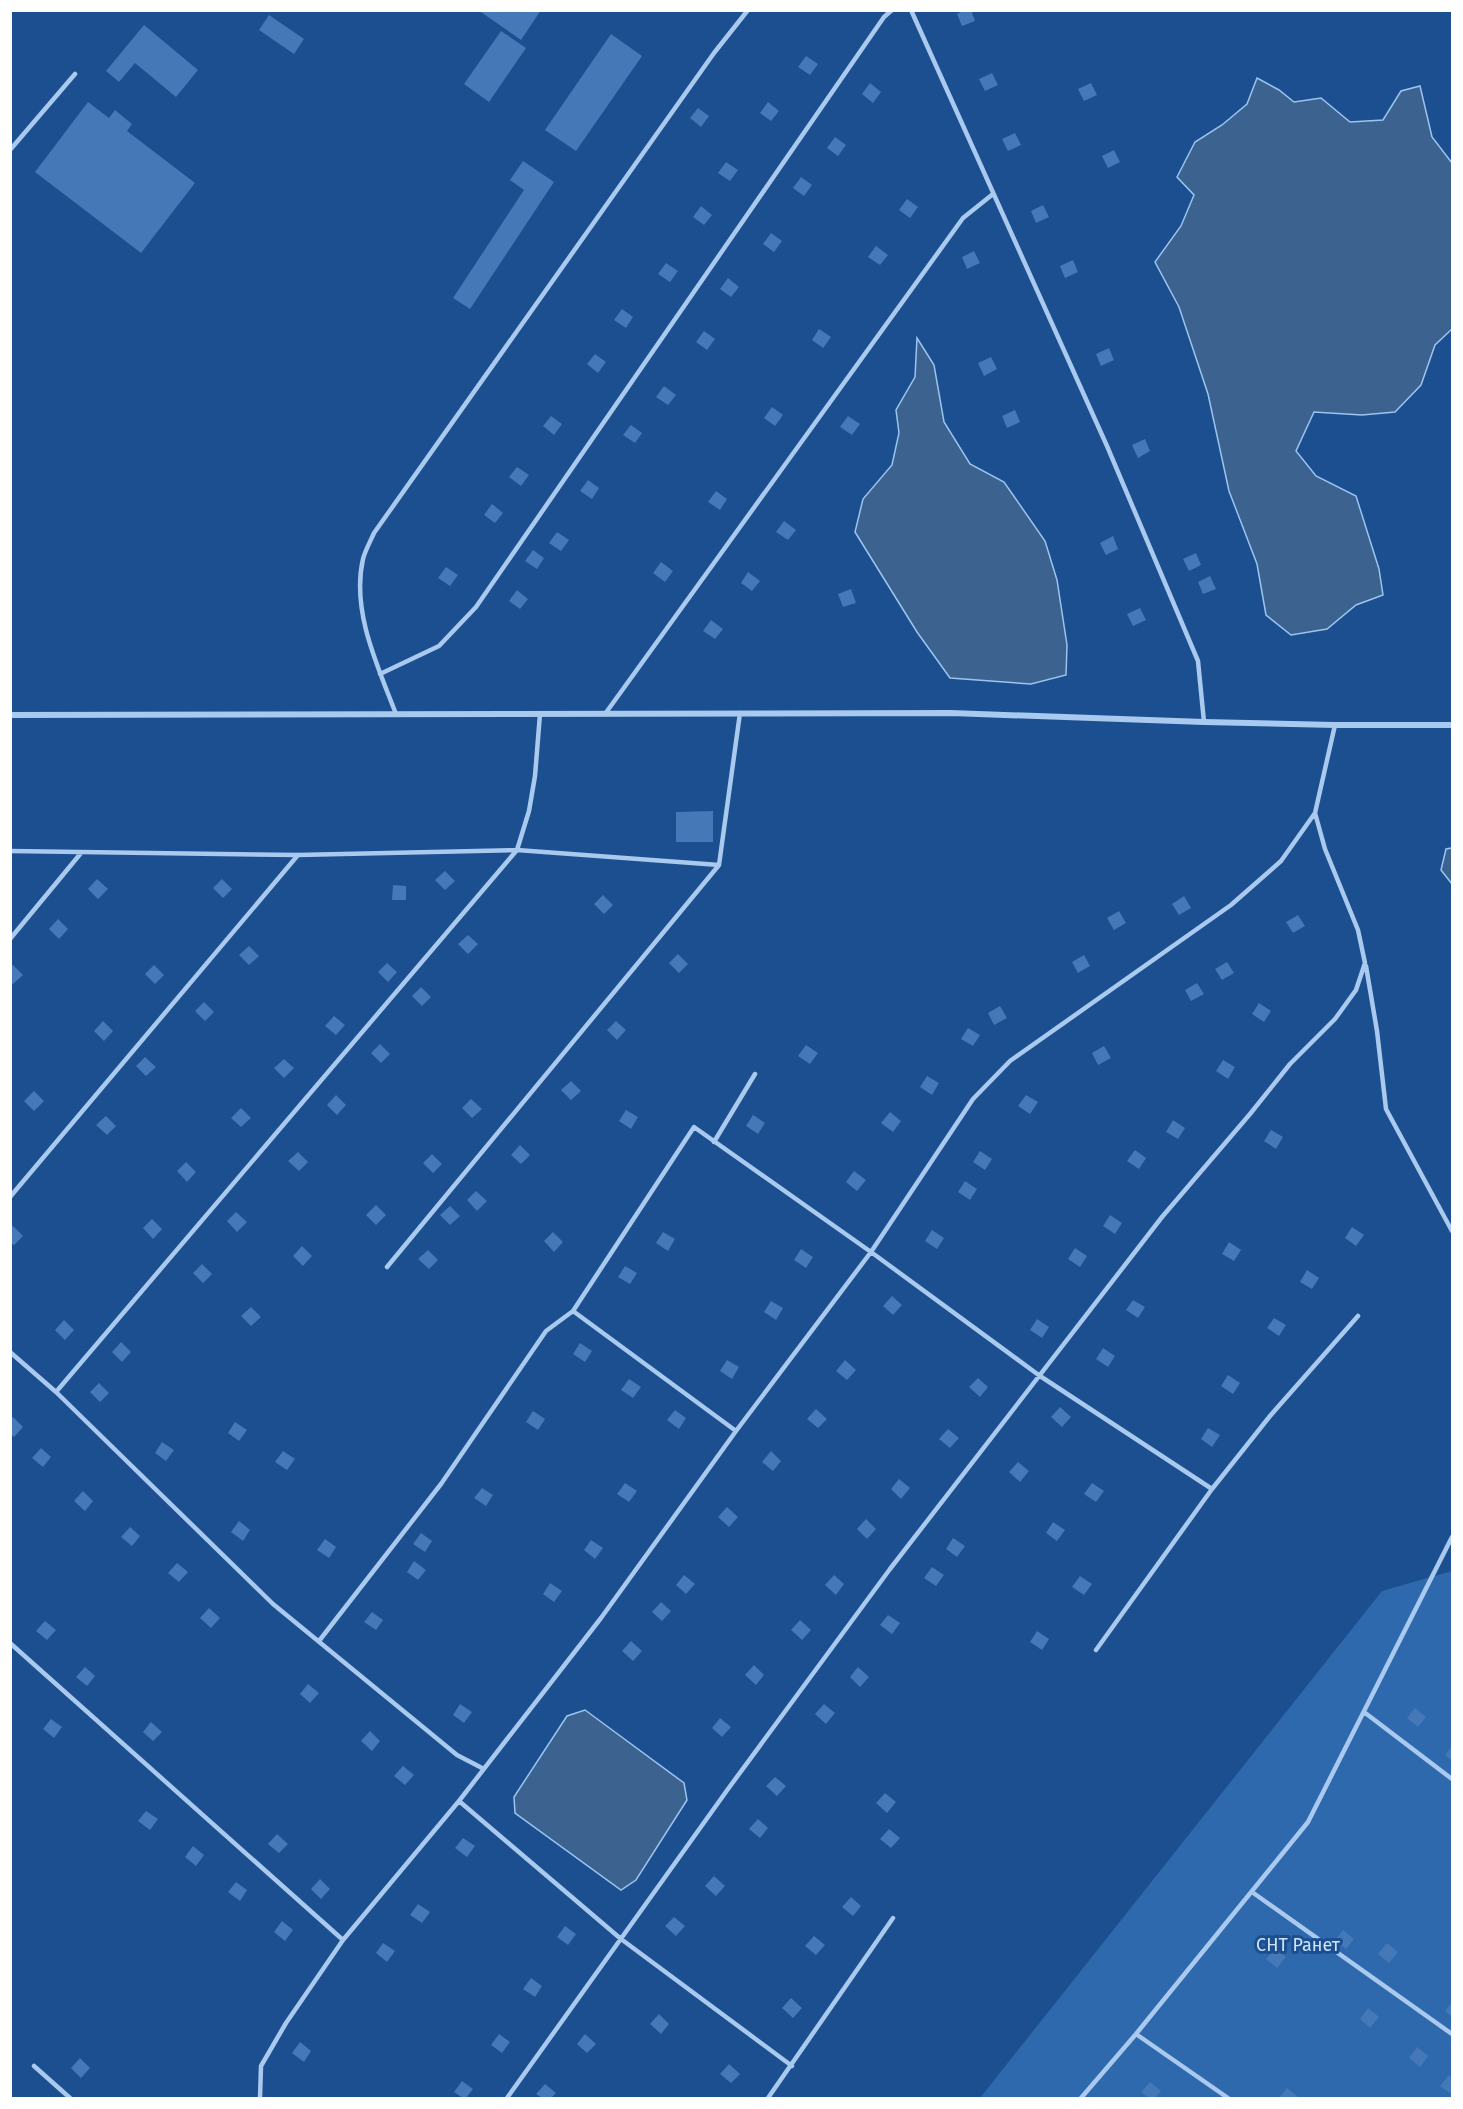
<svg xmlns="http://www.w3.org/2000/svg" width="1463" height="2109" font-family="'Fira Sans',sans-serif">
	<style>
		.green { fill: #2e69ad }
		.water { fill: #3c6290; stroke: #9cc4f0; stroke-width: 1.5 }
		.building { fill: #4478b7 }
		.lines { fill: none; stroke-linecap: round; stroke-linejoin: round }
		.lane { stroke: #a9c9ee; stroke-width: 4.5 }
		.street { stroke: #a9c9ee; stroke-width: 6 }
		.labels { text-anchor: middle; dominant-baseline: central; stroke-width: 6; stroke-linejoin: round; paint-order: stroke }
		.park-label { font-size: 18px; fill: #cfe3fa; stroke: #1b4f8f }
	</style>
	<rect width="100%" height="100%" fill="#1b4f8f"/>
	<path class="green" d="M1452,1571V2098H980L1382,1591Z"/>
	<path class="water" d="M1257,78L1279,90L1294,102L1321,98L1350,122L1383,120L1401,91L1420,86L1432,137L1452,163V329L1435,345L1421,385L1395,412L1362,415L1314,412L1296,451L1316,476L1356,496L1379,569L1383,595L1356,605L1327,629L1291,635L1266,615L1257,564L1229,491L1208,394L1179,307L1155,262L1181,226L1194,195L1177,177L1195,142L1222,125L1247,104Z
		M917,338L934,365L944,422L970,464L1004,482L1045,541L1057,580L1067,645L1066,675L1031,684L950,678L917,632L855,532L863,499L892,465L899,433L896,410L915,377Z
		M1452,848V884L1441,870L1446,849Z
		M585,1710L684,1783L687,1800L636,1880L621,1890L515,1813L514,1797L567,1716Z"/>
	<path class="building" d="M478,10H541L521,40Z
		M965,10H971L975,21L962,26L957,14Z
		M269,15L304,39L294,54L259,30Z
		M144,25L198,70L176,97L135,63L119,82L106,71Z
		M501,31L526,48L489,102L464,84Z
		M611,34L642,56L576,151L545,130Z
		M806,56L818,64L810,75L798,67Z
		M992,73L998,85L985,91L979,79Z
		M870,83L881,92L873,103L862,94Z
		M1091,83L1097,95L1084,101L1078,89Z
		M88,102L109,118L115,110L132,124L127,131L195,183L141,253L35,172Z
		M768,102L779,111L771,121L760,113Z
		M698,108L709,116L701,127L690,118Z
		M1015,133L1021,145L1008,151L1002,139Z
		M835,137L846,145L838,156L827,148Z
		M1114,150L1120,162L1108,168L1102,156Z
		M523,161L554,182L470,309L453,298L524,190L510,180Z
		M726,162L738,170L730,181L718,173Z
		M801,177L812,185L804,196L793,188Z
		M907,199L918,207L910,218L899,210Z
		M1043,205L1049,217L1036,223L1031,211Z
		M701,206L712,215L704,225L693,217Z
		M771,233L782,241L774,252L763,244Z
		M876,246L888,255L880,265L868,257Z
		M974,251L980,263L967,269L962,257Z
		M1073,260L1078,272L1065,278L1060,266Z
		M666,263L678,271L670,282L658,274Z
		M728,278L739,287L731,297L720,289Z
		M622,309L633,317L626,328L614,320Z
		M819,329L831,337L823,348L812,340Z
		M704,331L715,339L707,350L696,342Z
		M1109,348L1114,360L1101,366L1096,354Z
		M595,354L606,362L598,373L587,364Z
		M991,357L997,369L984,376L978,363Z
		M664,386L676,395L668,405L656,397Z
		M772,407L783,415L775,426L764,418Z
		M1015,410L1020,422L1007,428L1002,416Z
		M551,416L562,424L554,435L543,426Z
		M848,416L860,424L852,435L840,427Z
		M631,425L642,433L635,443L623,435Z
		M1145,439L1150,451L1138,458L1132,445Z
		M517,467L529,475L521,486L509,477Z
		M588,480L599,488L592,499L580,491Z
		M716,491L727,499L720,510L708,502Z
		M492,504L503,513L495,523L484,515Z
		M784,521L796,530L788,540L776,532Z
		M557,532L569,540L561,551L549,543Z
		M1113,536L1118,549L1106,555L1100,543Z
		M533,550L544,558L537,569L525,561Z
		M1196,553L1201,565L1189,571L1183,559Z
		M661,562L673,571L665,582L653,573Z
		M446,567L458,575L450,586L438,578Z
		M748,572L760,581L752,591L741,583Z
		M1210,576L1216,589L1203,594L1198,582Z
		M851,589L856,603L843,607L838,594Z
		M517,590L528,599L520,609L509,601Z
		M1140,608L1146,620L1133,626L1127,614Z
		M711,620L723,629L715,639L703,631Z
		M713,811V842H676V812Z
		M445,871L455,881L445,890L435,880Z
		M97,879L108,889L98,899L88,889Z
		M222,879L232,889L223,898L213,888Z
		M393,885L406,886V900H392Z
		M603,895L613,905L604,914L594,904Z
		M1184,896L1191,908L1179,915L1172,904Z
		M1119,911L1126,923L1114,930L1107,918Z
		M1298,915L1305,926L1293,933L1286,922Z
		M58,919L68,929L59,939L49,929Z
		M468,935L478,944L468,954L458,944Z
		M249,946L259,956L249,965L239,955Z
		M678,954L688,964L679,973L669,963Z
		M1084,955L1090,966L1078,973L1072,962Z
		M1227,962L1234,973L1222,980L1215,969Z
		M387,963L397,972L388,982L378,972Z
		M13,965L23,975L13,984L10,981V967Z
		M154,965L164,975L155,984L145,974Z
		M1197,983L1204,994L1191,1001L1185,990Z
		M421,987L431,997L422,1006L412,996Z
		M204,1002L214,1012L205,1021L195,1011Z
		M1259,1003L1271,1011L1264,1022L1252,1014Z
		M1000,1006L1007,1018L994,1025L988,1013Z
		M334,1016L345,1025L336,1035L325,1026Z
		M103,1021L113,1031L104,1041L94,1031Z
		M616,1021L626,1030L617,1040L607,1030Z
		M968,1028L980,1035L973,1046L961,1039Z
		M380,1044L390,1054L381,1063L371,1053Z
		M806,1045L818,1053L810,1064L798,1056Z
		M1104,1046L1111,1058L1098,1065L1092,1053Z
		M145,1057L156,1067L146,1076L136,1066Z
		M284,1059L294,1068L284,1078L274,1068Z
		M1223,1060L1235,1067L1228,1079L1216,1071Z
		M927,1076L939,1083L932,1095L920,1087Z
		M571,1081L581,1091L571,1100L561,1090Z
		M34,1091L44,1101L34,1111L24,1101Z
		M336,1095L346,1105L337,1115L327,1105Z
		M1026,1095L1038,1102L1030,1114L1018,1106Z
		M471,1099L482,1109L472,1118L462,1108Z
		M241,1108L251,1118L241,1127L231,1118Z
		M626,1110L638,1117L631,1129L619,1121Z
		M890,1112L901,1121L893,1132L881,1123Z
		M753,1115L765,1123L758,1134L746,1126Z
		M106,1116L116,1126L107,1135L96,1125Z
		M1173,1120L1185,1128L1178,1139L1166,1132Z
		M1271,1130L1283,1137L1276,1149L1264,1141Z
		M520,1145L530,1155L521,1164L511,1155Z
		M1135,1150L1146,1158L1139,1169L1127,1161Z
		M980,1151L992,1159L985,1170L973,1162Z
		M298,1152L308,1162L299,1171L288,1161Z
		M432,1154L442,1164L433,1173L423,1163Z
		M186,1162L196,1172L187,1182L177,1171Z
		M854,1171L866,1180L857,1191L846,1182Z
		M965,1181L977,1189L970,1200L958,1192Z
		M476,1191L487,1201L477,1211L467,1200Z
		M376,1205L386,1215L376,1225L366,1215Z
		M450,1206L460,1216L450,1225L440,1215Z
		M236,1212L247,1222L237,1232L227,1221Z
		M1110,1215L1122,1223L1115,1234L1103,1226Z
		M152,1219L162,1229L153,1239L143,1228Z
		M13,1226L23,1236L14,1245L10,1242V1229Z
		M1352,1227L1364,1235L1356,1246L1345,1238Z
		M932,1230L944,1238L937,1249L925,1241Z
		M553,1232L563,1242L554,1252L544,1241Z
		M663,1232L675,1239L668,1251L656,1243Z
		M1229,1242L1241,1250L1234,1261L1222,1254Z
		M302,1246L312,1256L303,1266L293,1256Z
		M1075,1248L1087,1256L1080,1267L1068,1259Z
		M801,1249L813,1257L806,1268L794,1260Z
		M428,1250L438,1260L429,1269L418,1259Z
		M202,1264L212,1274L203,1283L193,1273Z
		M625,1266L637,1273L630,1284L618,1277Z
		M1307,1270L1319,1278L1312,1289L1300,1282Z
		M892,1296L902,1305L893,1315L883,1306Z
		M1133,1300L1145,1307L1138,1318L1126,1310Z
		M771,1301L783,1308L776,1320L764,1312Z
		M251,1307L261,1317L251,1326L241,1316Z
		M1274,1318L1286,1325L1279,1336L1267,1328Z
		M1037,1319L1049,1327L1042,1338L1030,1330Z
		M64,1320L74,1330L65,1340L55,1330Z
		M121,1342L131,1352L122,1362L112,1352Z
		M580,1343L592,1351L585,1362L573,1354Z
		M1103,1348L1115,1356L1108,1367L1096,1359Z
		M727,1360L739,1367L732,1379L720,1371Z
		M845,1360L856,1370L847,1380L836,1371Z
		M1228,1375L1240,1383L1233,1394L1221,1386Z
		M978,1378L988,1387L980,1397L969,1387Z
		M629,1379L641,1387L633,1398L621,1390Z
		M99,1383L109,1393L100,1402L90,1392Z
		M1060,1407L1071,1417L1062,1427L1051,1417Z
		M816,1409L827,1419L818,1428L807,1419Z
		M675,1410L686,1418L679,1429L667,1420Z
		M533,1411L545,1419L538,1430L526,1422Z
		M13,1417L23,1427L14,1437L10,1433V1420Z
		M235,1422L247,1430L239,1441L228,1433Z
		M1208,1428L1220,1435L1212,1447L1201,1439Z
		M948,1429L959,1438L950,1448L939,1439Z
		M162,1442L174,1450L166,1461L155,1453Z
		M41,1448L51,1457L43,1467L32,1458Z
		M283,1451L295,1459L287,1470L275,1462Z
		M771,1451L781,1461L773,1471L762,1462Z
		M1018,1462L1029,1471L1020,1482L1009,1472Z
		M899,1479L910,1488L901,1499L891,1489Z
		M625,1483L637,1491L629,1502L617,1494Z
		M1092,1483L1104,1491L1096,1502L1084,1494Z
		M482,1488L493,1495L486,1506L474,1498Z
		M83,1491L93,1501L85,1511L74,1501Z
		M727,1507L738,1517L729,1527L718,1517Z
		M866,1519L876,1529L867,1539L857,1529Z
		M239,1521L250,1530L243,1541L231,1532Z
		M1053,1522L1065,1530L1057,1541L1046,1533Z
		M130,1527L140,1536L132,1546L121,1537Z
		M421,1533L432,1541L425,1552L413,1544Z
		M953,1538L965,1546L957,1557L946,1549Z
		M325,1539L336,1547L329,1558L317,1550Z
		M591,1540L603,1548L595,1559L584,1550Z
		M414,1561L426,1570L418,1580L407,1572Z
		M177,1563L188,1572L179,1582L168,1573Z
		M932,1567L944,1575L936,1586L924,1578Z
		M684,1575L695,1584L686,1594L676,1585Z
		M834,1575L844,1584L836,1595L825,1585Z
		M1080,1576L1092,1584L1084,1595L1072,1587Z
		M550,1583L562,1591L554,1602L543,1594Z
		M661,1602L671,1611L662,1621L652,1612Z
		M209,1608L220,1618L211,1628L200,1618Z
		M372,1612L383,1620L376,1630L364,1622Z
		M888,1615L900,1623L892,1634L880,1625Z
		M800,1620L811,1630L802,1640L791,1630Z
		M45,1621L56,1630L47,1640L36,1631Z
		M1037,1631L1049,1639L1042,1650L1030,1642Z
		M631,1641L642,1651L633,1661L622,1651Z
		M754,1665L764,1675L756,1685L745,1675Z
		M85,1667L95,1676L87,1686L76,1677Z
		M858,1667L869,1677L860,1687L850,1677Z
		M308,1684L319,1693L310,1703L300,1694Z
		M460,1704L472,1712L464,1723L453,1715Z
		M824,1704L835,1713L826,1724L815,1714Z
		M1415,1708L1426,1717L1418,1727L1407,1718Z
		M720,1718L731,1727L722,1737L712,1728Z
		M51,1719L62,1727L54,1738L43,1729Z
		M151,1722L162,1732L153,1741L143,1732Z
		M370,1731L380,1741L372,1751L361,1741Z
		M1452,1746V1761L1445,1755Z
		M403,1766L414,1775L405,1785L394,1776Z
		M775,1777L786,1786L777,1796L766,1786Z
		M885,1793L896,1802L887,1813L876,1803Z
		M146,1811L158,1819L150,1830L138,1821Z
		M758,1819L768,1828L760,1838L749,1829Z
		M889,1829L900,1838L891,1848L880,1839Z
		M277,1834L288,1844L279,1853L268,1844Z
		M463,1838L475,1846L467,1857L455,1848Z
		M193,1846L204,1855L196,1866L185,1857Z
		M714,1876L725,1886L716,1896L705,1886Z
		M320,1879L330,1889L321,1899L311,1889Z
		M236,1882L247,1890L240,1901L228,1892Z
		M851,1897L861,1906L853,1916L842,1907Z
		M418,1904L430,1912L422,1923L410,1915Z
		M674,1917L685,1926L676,1936L665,1926Z
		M282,1921L293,1930L285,1941L274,1932Z
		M565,1926L576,1934L568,1945L557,1937Z
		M1343,1930L1354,1939L1346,1949L1335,1940Z
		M814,1936L825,1945L816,1955L805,1946Z
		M383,1943L395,1951L387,1962L376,1953Z
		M1387,1943L1398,1952L1389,1963L1378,1954Z
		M1275,1948L1286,1957L1277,1968L1266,1959Z
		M531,1978L542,1986L535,1997L523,1989Z
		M791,1998L802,2008L793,2018L782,2008Z
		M1452,2002V2017L1445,2011Z
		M1368,2008L1379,2017L1370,2028L1360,2019Z
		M659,2014L669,2024L661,2034L650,2024Z
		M499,2034L510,2042L502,2053L491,2045Z
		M585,2034L596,2044L587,2053L577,2044Z
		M300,2042L311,2051L304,2062L292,2053Z
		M1417,2047L1428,2056L1420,2067L1409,2058Z
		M80,2058L90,2068L81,2078L71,2068Z
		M729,2064L740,2074L731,2083L720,2074Z
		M1449,2075L1452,2078L1451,2094L1440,2086Z
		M462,2081L473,2089L466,2098H463L454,2092Z
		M1150,2082L1161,2091L1155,2098H1149L1141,2092Z
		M545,2084L556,2093L551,2098H542L536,2094Z
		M1287,2088L1298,2097L1297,2098H1279Z"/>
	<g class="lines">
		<path class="lane" d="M911,10L1107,446L1198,661L1204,722
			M10,150L75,74
			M380,674L439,646L476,607L884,17L892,10
			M396,714C378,667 351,611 363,559C365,551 370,542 374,533L714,53L748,10
			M605,714L963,218L993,194
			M10,851L298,855L517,850L719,865
			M10,939L81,853
			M1366,966L1377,1031L1386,1109L1452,1231
			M714,1142L755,1074
			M10,1197L298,855
			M387,1267L719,865L740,713
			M573,1311L736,1431
			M10,1352L56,1392L273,1604L457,1755L482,1768
			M56,1392L517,850L529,811L535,776L540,714
			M319,1641L441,1484L546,1331L573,1311L694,1127L871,1252L1040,1376L1212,1489
			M10,1643L343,1940
			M1096,1650L1212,1489L1270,1416L1358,1316
			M1364,1712L1452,1779
			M459,1801L621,1939L792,2066
			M1252,1892L1452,2034
			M1136,2034L1228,2098
			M34,2066L70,2098
			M260,2098L261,2066L286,2023L343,1940L459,1801L601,1618L736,1431L871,1252L973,1099L1010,1061L1231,905L1281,861L1315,813L1335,725
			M507,2098L728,1789L890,1569L1162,1217L1250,1114L1290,1064L1335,1019L1356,990L1365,963L1358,930L1325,849L1315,813
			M768,2098L893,1918
			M1081,2098L1136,2034L1308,1822L1452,1537"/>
		<path class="street" d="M10,715L951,713L1204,722L1335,725H1452"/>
	</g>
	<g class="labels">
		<g class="park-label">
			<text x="1298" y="1945">СНТ Ранет</text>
		</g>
	</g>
	<rect width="1463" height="2109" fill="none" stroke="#ffffff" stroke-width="24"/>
</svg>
